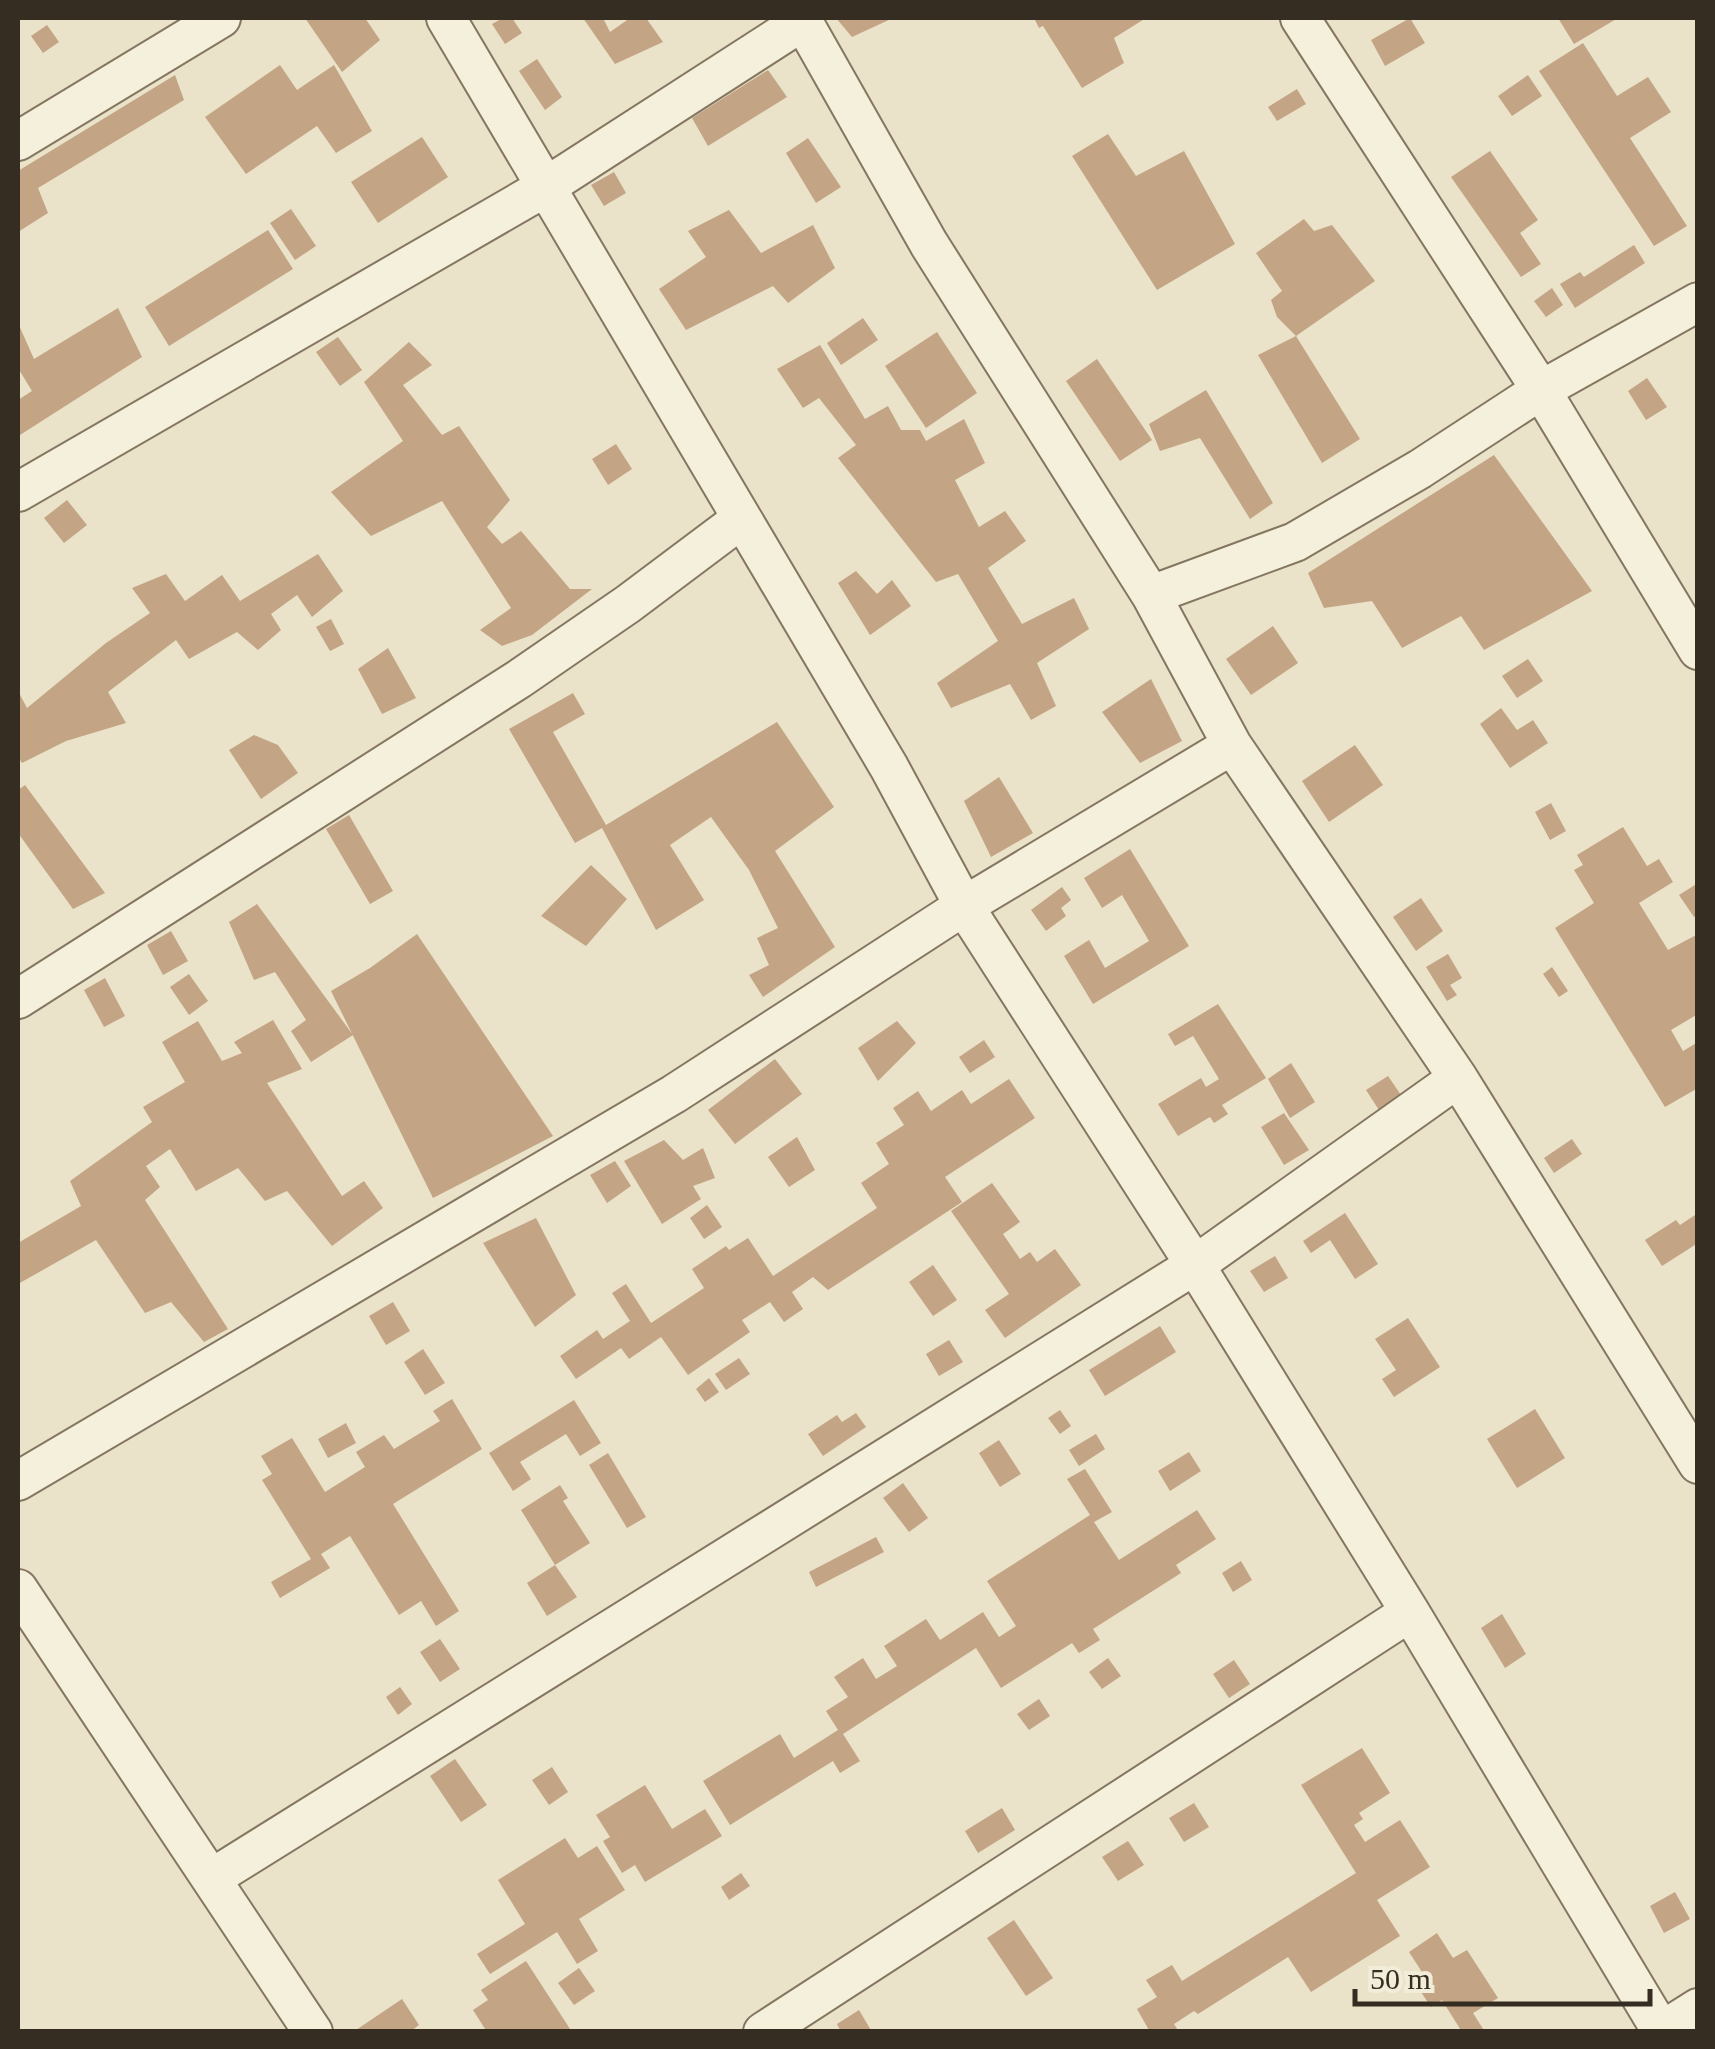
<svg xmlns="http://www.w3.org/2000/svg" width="1715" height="2049" font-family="'Times New Roman',serif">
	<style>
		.building { fill: #c3a484 }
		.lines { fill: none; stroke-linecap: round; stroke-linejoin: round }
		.street-casing { stroke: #847660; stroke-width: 42 }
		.street { stroke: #f5f0dc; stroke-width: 38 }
	</style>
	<rect width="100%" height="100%" fill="#eae3c9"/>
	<path class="building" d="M305,18H365L380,40L342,72Z
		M503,18H512L522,33L505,44L492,24Z
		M583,18H603L610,32L630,18H646L663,42L615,64Z
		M836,18H893L852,37Z
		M1034,18H1146L1114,38L1124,63L1082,88L1043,26L1039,28Z
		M1410,18L1425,43L1385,66L1371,40Z
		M1558,18H1618L1574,44Z
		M47,25L59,42L43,53L31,36Z
		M1583,43L1617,96L1648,77L1671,112L1630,138L1687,226L1654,246L1539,71Z
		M537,59L562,97L545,110L519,71Z
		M280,65L297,90L334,65L372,131L336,153L317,126L246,174L205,117Z
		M768,70L787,97L708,146L692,118Z
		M175,75L184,100L38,188L48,213L18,232V171Z
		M1528,75L1542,96L1512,116L1498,96Z
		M1297,89L1306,104L1277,121L1268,107Z
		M1108,134L1136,176L1184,151L1235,244L1157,290L1072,156Z
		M422,137L448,177L378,223L351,182Z
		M808,138L841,187L816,203L786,153Z
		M1490,151L1538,220L1520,233L1541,264L1521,277L1451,177Z
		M614,172L626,193L604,206L591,185Z
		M291,209L316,246L295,260L270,223Z
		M729,210L761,253L813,225L835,268L788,303L773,286L686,330L659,289L706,257L688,231Z
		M1304,219L1314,231L1332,225L1375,281L1296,336L1277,317L1271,300L1282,291L1256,253Z
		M268,230L293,269L169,346L145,307Z
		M1634,245L1645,263L1575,308L1560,284L1580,272L1584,277Z
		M1552,288L1563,305L1546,317L1534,301Z
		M118,308L142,357L20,435L18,400L32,391L18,368V323L34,359Z
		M863,318L878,340L841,365L827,343Z
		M937,332L977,393L926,428L885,366Z
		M1296,336L1360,439L1322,463L1258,355Z
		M338,337L362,370L340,386L316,352Z
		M409,342L432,365L403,385L442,435L459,426L510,500L487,527L502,544L521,531L570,589H592L532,635L502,646L480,630L511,608L442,501L371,536L331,492L403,441L364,382Z
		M820,345L865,419L888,406L901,430H920L926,441L964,419L985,463L955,480L979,527L1005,511L1026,541L988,568L1022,624L1074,598L1089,629L1037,663L1056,706L1031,720L1010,684L951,708L937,683L998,641L958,574L936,582L838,458L856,445L819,398L803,408L777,369Z
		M1097,359L1152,440L1120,461L1066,381Z
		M1647,378L1667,407L1646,420L1628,391Z
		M1206,390L1273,503L1250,519L1200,438L1160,451L1149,424Z
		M616,444L632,469L608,485L592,459Z
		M1494,455L1592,591L1484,650L1461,616L1402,648L1372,601L1324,608L1308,573Z
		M67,500L87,525L64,543L44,518Z
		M318,554L343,591L312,617L297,595L271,614L281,630L258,650L237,632L189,659L176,640L108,692L126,723L66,741L22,763L18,757V691L27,708L106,643L150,613L132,588L166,574L185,601L222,575L240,601Z
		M856,571L877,594L892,580L911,606L870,635L838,583Z
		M331,619L344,644L330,651L316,627Z
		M1273,626L1298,663L1251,695L1226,659Z
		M388,648L416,698L382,714L358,669Z
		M1528,659L1543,681L1517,698L1502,676Z
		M1151,679L1182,741L1140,763L1102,712Z
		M573,693L585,714L553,732L606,825L777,722L834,807L775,851L835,947L763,997L749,975L769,965L757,938L778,928L749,870L711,817L670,845L704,900L656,930L602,828L575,843L509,729Z
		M1501,708L1517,730L1533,720L1548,743L1510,768L1480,724Z
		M254,735L278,745L298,773L261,799L229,750Z
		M1355,745L1383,785L1329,822L1302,781Z
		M999,777L1033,833L991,857L964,801Z
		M25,785L105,893L73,909L18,833V790Z
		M1551,803L1566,831L1550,840L1535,812Z
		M349,815L393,891L370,904L326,829Z
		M1623,827L1647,866L1659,859L1673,882L1639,903L1668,950L1698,934V1014L1671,1030L1683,1051L1698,1042V1088L1665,1107L1555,928L1594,903L1574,870L1583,865L1577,855Z
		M1130,849L1189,946L1093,1004L1064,956L1089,940L1105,968L1149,941L1122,895L1102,908L1084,878Z
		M591,865L627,899L586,946L541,916Z
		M1698,883V915L1694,917L1679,895Z
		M1062,887L1071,900L1061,908L1066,916L1046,931L1031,910Z
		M1421,898L1443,931L1416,951L1393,917Z
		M257,904L353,1035L311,1062L291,1031L306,1020L275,972L254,980L229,922Z
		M171,931L188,961L163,975L147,945Z
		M417,934L553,1136L433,1198L331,991L370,968Z
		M1448,954L1462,978L1450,985L1457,995L1447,1001L1426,967Z
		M1552,967L1568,991L1559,997L1543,974Z
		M189,974L208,1001L189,1015L170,987Z
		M105,978L125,1016L104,1027L84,990Z
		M1218,1004L1266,1078L1222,1105L1228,1114L1214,1123L1210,1117L1178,1136L1158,1104L1201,1078L1206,1087L1219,1079L1193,1036L1175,1046L1168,1034Z
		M273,1020L302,1069L267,1083L342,1196L364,1181L383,1208L332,1246L287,1191L265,1201L238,1168L196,1191L170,1149L146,1166L160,1187L145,1200L228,1329L204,1342L171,1302L145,1313L96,1240L18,1284V1243L81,1206L70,1181L152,1122L143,1107L185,1082L162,1042L198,1021L222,1061L242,1053L234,1042Z
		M897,1021L916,1043L878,1081L858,1048Z
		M984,1040L995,1057L970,1073L959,1057Z
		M775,1059L802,1094L735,1144L708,1110Z
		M1291,1063L1315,1102L1290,1118L1268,1079Z
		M1388,1076L1401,1095L1379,1110L1366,1090Z
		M1009,1079L1035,1118L945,1177L962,1202L828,1290L813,1277L792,1292L803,1309L784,1322L770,1302L742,1320L750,1332L688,1375L661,1337L629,1359L621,1348L576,1379L560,1356L597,1330L603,1339L630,1321L612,1293L626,1284L651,1323L704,1288L692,1269L726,1246L729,1250L748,1238L773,1276L877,1208L861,1183L889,1164L876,1143L904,1125L893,1108L918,1091L931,1111L962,1090L971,1104Z
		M1284,1113L1309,1150L1284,1165L1261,1127Z
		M797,1137L815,1170L789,1187L768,1157Z
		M1572,1139L1582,1154L1554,1173L1544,1158Z
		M664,1140L683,1160L703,1148L715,1178L693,1186L701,1199L662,1224L624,1161Z
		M615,1161L631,1186L607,1203L590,1175Z
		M992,1183L1020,1222L1003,1234L1020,1259L1030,1252L1037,1262L1055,1249L1081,1285L1005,1338L985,1310L1009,1294L951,1211Z
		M707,1205L722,1227L704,1239L690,1218Z
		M1345,1213L1378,1264L1355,1279L1330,1240L1311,1253L1303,1241Z
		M1698,1213V1243L1662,1266L1645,1240L1676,1220L1680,1225Z
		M536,1218L576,1295L535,1327L483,1243Z
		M1275,1256L1288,1278L1264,1292L1250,1271Z
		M933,1265L957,1300L933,1316L909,1282Z
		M393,1302L410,1331L386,1345L369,1316Z
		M1408,1318L1440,1367L1394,1397L1382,1379L1396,1370L1375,1339Z
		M1160,1326L1176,1352L1105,1396L1089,1370Z
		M949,1340L963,1362L939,1376L926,1354Z
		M423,1349L445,1383L425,1395L404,1362Z
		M739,1358L750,1374L726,1390L715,1374Z
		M709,1378L719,1392L705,1402L696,1389Z
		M452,1399L482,1449L393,1504L459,1611L436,1626L421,1601L399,1615L350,1536L321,1554L330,1568L280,1598L271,1582L311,1559L262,1480L272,1474L261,1456L292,1438L325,1492L365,1467L356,1452L384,1435L394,1449L440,1421L433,1411Z
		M574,1400L601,1443L580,1456L566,1434L520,1462L531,1479L513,1491L489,1453Z
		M1535,1409L1565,1458L1517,1488L1487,1439Z
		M1060,1410L1071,1426L1060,1434L1048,1418Z
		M856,1413L866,1427L823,1456L808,1434L837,1415L842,1422Z
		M346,1423L356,1443L328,1458L318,1439Z
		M1096,1434L1105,1449L1079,1466L1069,1450Z
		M999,1440L1021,1474L1000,1487L979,1453Z
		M1189,1452L1201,1471L1170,1491L1158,1471Z
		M608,1453L646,1517L627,1528L589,1465Z
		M1085,1469L1112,1512L1094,1522L1119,1560L1197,1510L1216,1539L1176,1565L1181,1573L1093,1629L1100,1640L1079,1653L1072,1643L1001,1688L976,1648L843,1734L860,1761L840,1773L833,1761L730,1825L703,1781L780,1734L794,1758L838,1730L826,1711L848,1697L834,1677L863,1658L876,1679L897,1666L884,1646L926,1619L940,1640L983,1612L999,1637L1016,1626L987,1581L1090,1515L1067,1479Z
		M903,1483L928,1518L909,1532L883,1498Z
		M560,1485L568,1498L563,1501L590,1543L555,1565L521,1510Z
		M876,1537L884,1552L816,1587L809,1572Z
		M1241,1561L1252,1580L1233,1592L1222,1573Z
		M555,1565L577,1597L547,1616L527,1583Z
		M1502,1614L1526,1654L1505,1668L1481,1628Z
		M440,1639L460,1669L440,1682L420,1652Z
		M1108,1658L1121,1676L1102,1689L1089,1672Z
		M1234,1660L1250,1684L1229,1698L1213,1674Z
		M400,1687L412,1704L398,1715L386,1697Z
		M1039,1699L1050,1716L1029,1730L1017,1714Z
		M1362,1748L1390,1793L1359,1813L1363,1819L1354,1825L1365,1842L1400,1820L1430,1867L1377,1900L1400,1936L1311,1992L1288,1957L1198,2014L1194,2011L1174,2024L1179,2032H1150L1137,2009L1157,1997L1146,1980L1172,1965L1182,1981L1356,1873L1301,1785Z
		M455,1759L487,1805L461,1822L430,1776Z
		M552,1767L568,1792L549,1805L532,1780Z
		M645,1785L672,1829L705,1809L722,1836L645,1882L635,1865L622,1873L603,1841L610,1837L596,1815Z
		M1194,1803L1209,1827L1184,1842L1169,1818Z
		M1002,1808L1015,1830L978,1853L965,1831Z
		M565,1838L578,1858L597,1846L625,1890L579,1919L598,1951L577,1964L557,1932L490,1974L477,1954L525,1924L498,1880Z
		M1128,1841L1144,1865L1118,1881L1102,1857Z
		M741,1873L750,1886L729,1900L721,1887Z
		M1675,1892L1690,1919L1664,1933L1650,1906Z
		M1014,1920L1053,1978L1026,1996L987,1938Z
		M1437,1933L1453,1958L1467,1950L1498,1998L1473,2013L1485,2032H1462L1442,2000L1431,2007L1421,1992L1431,1986L1409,1952Z
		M526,1961L572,2032H487L473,2010L488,2000L481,1990Z
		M579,1968L595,1991L574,2005L558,1983Z
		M402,1999L419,2025L410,2032H353Z
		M859,2010L872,2032H841L837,2024Z"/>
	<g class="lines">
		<g class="street-casing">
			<path id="street" d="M446,18L889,767L964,906L1195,1265L1410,1612L1662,2032
				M801,18L929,244L1151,595L1232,745L1458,1078L1698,1464
				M1300,18L1541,390L1698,650
				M18,141L221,18
				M18,492L544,188L803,21
				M1151,595L1295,542L1420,469L1541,390L1698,302
				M18,999L519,679L628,604L740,520
				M18,1481L674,1094L964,906L1232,745
				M18,1589L313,2032
				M212,1878L1195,1265L1458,1078
				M763,2032L1410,1612
				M1660,2032L1698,2008"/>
		</g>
		<use href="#street" class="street"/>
	</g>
	<rect width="1715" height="2049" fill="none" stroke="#362d22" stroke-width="40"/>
	<path d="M1355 1989v15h295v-15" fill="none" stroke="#362d22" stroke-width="5"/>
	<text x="1370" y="1989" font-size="30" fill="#362d22" stroke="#f2edd8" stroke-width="8" paint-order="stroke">50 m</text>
</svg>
